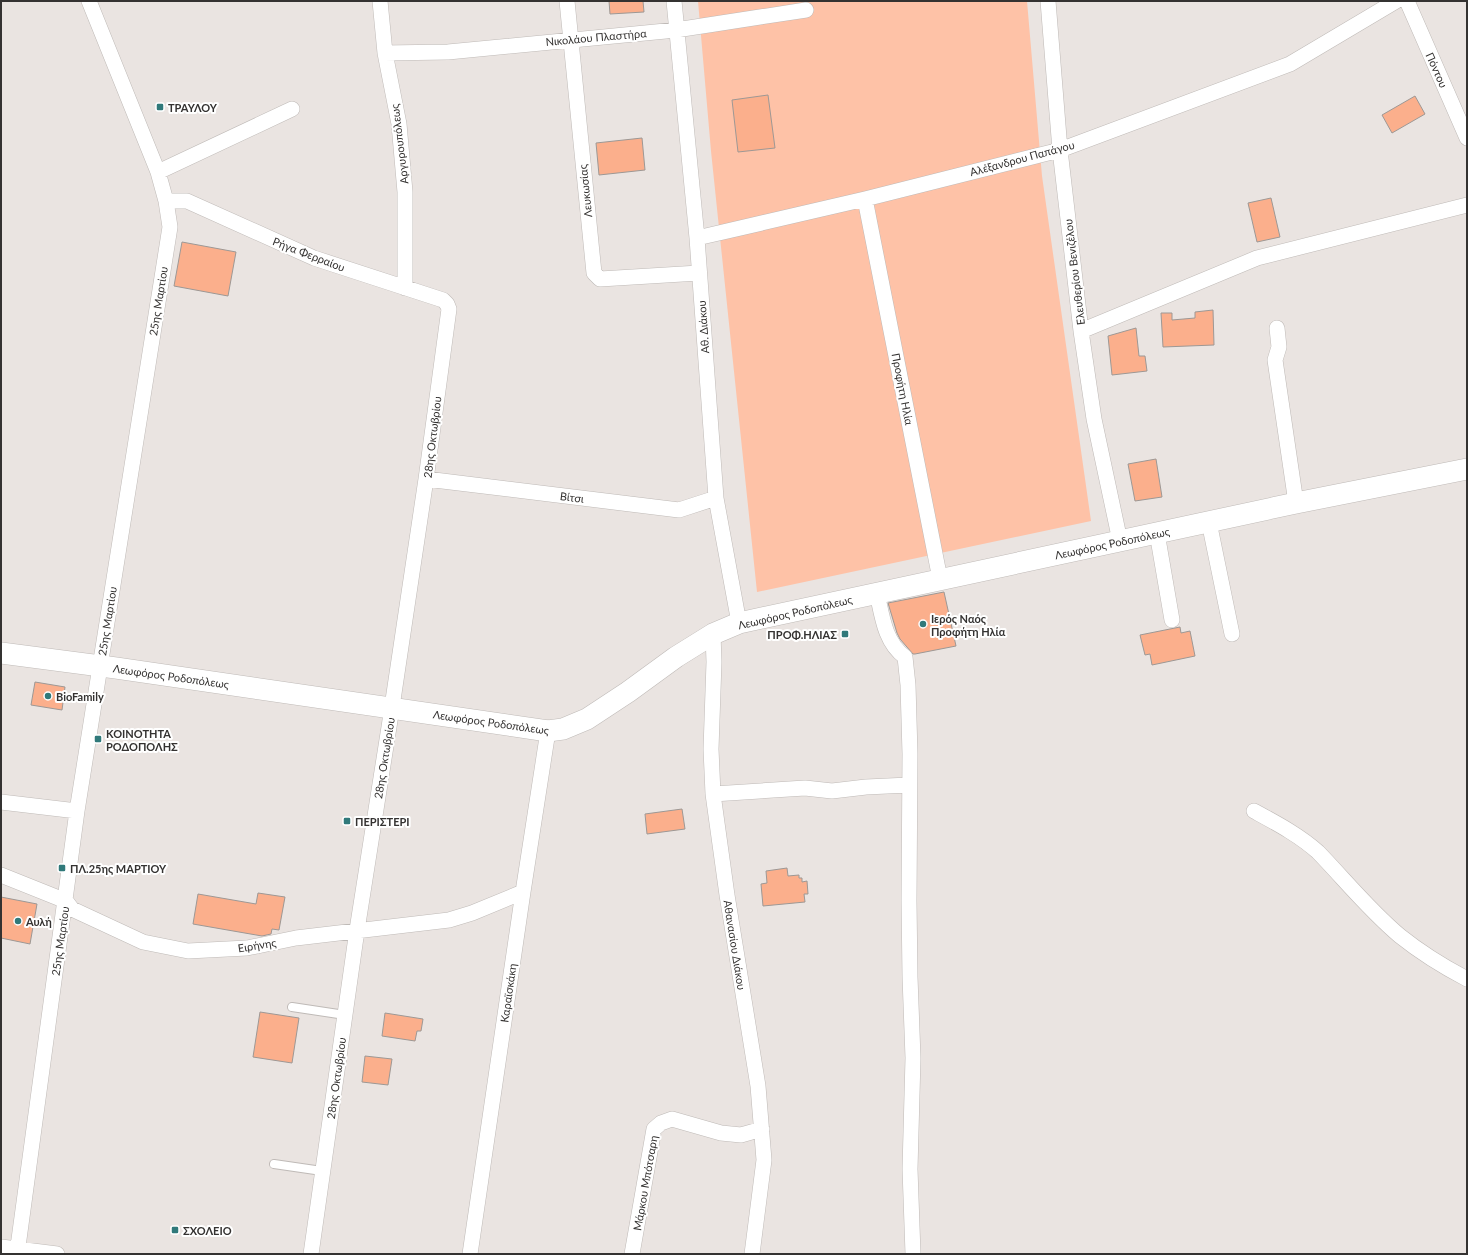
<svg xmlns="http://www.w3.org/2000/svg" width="1468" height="1255" font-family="Lato,sans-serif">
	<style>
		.green { fill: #fec2a7 }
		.building { fill: #fbaf8c; stroke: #9d9895 }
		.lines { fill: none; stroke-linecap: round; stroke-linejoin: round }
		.lane-casing { stroke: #bfbab7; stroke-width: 10 }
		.street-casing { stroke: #bfbab7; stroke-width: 16 }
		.secondary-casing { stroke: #bfbab7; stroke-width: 22 }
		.lane { stroke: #fff; stroke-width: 8 }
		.street { stroke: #fff; stroke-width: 15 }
		.secondary { stroke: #fff; stroke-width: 21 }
		.poi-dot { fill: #30797a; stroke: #fff; stroke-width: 1.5 }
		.labels { text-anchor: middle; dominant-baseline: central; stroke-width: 4; stroke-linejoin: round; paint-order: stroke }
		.street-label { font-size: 11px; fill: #343231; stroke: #fff }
		.poi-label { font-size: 11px; font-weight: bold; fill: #343231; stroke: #fff; text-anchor: start }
	</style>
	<rect width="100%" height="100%" fill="#eae4e1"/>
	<path class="green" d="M698,1H1027L1042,176L1091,521L757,592L711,151Z"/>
	<path class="building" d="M609,1H643L644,12L610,14Z
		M768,95L775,148L738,152L732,100Z
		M1415,96L1425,114L1392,133L1382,115Z
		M642,138L645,170L599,175L596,143Z
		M1271,198L1280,237L1257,242L1248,203Z
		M182,242L236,252L228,296L174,286Z
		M1213,310L1214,345L1163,347L1161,313H1172V320L1195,318V312Z
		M1136,328L1139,356H1145L1147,371L1112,375L1108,336Z
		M1156,459L1162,497L1135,501L1128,464Z
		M944,592L956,646L915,654H913L900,639L897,633L888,603Z
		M1180,627L1181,633L1190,631L1195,656L1152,665L1150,654L1145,655L1140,635Z
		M35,682L65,687L62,710L31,705Z
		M682,809L685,829L647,834L645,814Z
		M787,868L788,876L799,875V878H802V882L807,881L808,894H804L805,902L763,906L761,884L767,883L766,871Z
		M258,893L285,897L279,930L272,929L271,934L262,936L193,924L198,894L256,904Z
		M1,897L37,904L30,944L1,938Z
		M260,1012L299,1018L292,1063L253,1057Z
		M385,1013L423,1019L421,1031H417L415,1041L382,1036Z
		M365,1056L392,1059L388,1085L362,1082Z"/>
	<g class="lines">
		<g class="lane-casing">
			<path id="lane" d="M292,1007L345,1015
				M274,1164L322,1171"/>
		</g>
		<g class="street-casing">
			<path id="street" d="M380,1L385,53L399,124L405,192V288
				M567,1L594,273L600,279L699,273
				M674,1L697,238L716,498L739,623
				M1048,1L1060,150L1081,331L1094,419L1120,541
				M1407,1L1467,138
				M385,53L448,52L676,30L806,10
				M158,172L292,109
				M865,199L940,579
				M166,201H187L314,258L443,300L447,304L449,309L426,479L389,727L357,930L311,1254
				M697,238L865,199L1060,150L1290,64L1396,1
				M1277,328L1279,347L1275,360L1296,503
				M1081,331L1257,258L1467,205
				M426,479L679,510L716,498
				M1209,522L1232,634
				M1157,533L1172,620
				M877,593C882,616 885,643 905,657L908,685L910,754L909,901L910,977L913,1058L910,1169L913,1254
				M713,634L714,662L711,749L713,794L727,895L758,1086L764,1160L752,1254
				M713,794L805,788L832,791L866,787L909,785
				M1,802L77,811
				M1254,811C1276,823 1299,835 1318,852C1345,880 1370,911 1400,936C1420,952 1444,967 1467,979
				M1,875L66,901L72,909L143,942L188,951L247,948L296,938L449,920L472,913L523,892
				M1,1247L57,1254
				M17,1254L77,811L170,227L166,201L158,172L89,1
				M470,1254L523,892L548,731
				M632,1254L654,1129L661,1123L672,1119L721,1133L741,1135L762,1129"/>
		</g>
		<g class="secondary-casing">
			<path id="secondary" d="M1,653L116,668L548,731L563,729L587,719L628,692L676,657L713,634L739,623L1296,503L1467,469"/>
		</g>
		<use href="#lane" class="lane"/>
		<use href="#street" class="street"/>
		<use href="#secondary" class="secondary"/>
	</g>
	<g class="poi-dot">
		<rect x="156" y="103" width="8" height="8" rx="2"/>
		<circle cx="923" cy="624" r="4"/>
		<rect x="841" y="630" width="8" height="8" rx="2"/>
		<circle cx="48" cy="696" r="4"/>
		<rect x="94" y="735" width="8" height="8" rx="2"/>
		<rect x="343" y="817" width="8" height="8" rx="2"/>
		<rect x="58" y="864" width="8" height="8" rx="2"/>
		<circle cx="18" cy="921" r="4"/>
		<rect x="171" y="1226" width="8" height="8" rx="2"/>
	</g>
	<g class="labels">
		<g class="street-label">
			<text transform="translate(596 37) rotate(-5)">Νικολάου Πλαστήρα</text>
			<text transform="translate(1437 70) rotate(66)">Πόντου</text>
			<text transform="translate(399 144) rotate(-97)">Αργυρουπόλεως</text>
			<text transform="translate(1022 158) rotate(-15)">Αλέξανδρου Παπάγου</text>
			<text transform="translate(585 191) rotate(-96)">Λευκωσίας</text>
			<text transform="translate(309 254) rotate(21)">Ρήγα Φερραίου</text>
			<text transform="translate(1074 272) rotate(-97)">Ελευθερίου Βενιζέλου</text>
			<text transform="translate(158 301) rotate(-81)">25ης Μαρτίου</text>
			<text transform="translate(703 327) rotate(-94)">Αθ. Διάκου</text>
			<text transform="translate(903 389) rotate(79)">Προφήτη Ηλία</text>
			<text transform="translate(432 437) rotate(-83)">28ης Οκτωβρίου</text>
			<text transform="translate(572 497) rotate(7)">Βίτσι</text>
			<text transform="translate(1112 543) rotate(-12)">Λεωφόρος Ροδοπόλεως</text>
			<text transform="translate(795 612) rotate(-13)">Λεωφόρος Ροδοπόλεως</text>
			<text transform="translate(107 621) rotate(-81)">25ης Μαρτίου</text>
			<text transform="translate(171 676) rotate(8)">Λεωφόρος Ροδοπόλεως</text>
			<text transform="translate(491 722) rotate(8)">Λεωφόρος Ροδοπόλεως</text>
			<text transform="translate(384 758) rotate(-81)">28ης Οκτωβρίου</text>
			<text transform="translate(60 941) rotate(-82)">25ης Μαρτίου</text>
			<text transform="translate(257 945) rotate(-9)">Ειρήνης</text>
			<text transform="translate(735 945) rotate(81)">Αθανασίου Διάκου</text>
			<text transform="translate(508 993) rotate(-82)">Καραϊσκάκη</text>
			<text transform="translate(336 1078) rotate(-82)">28ης Οκτωβρίου</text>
			<text transform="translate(645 1183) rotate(-80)">Μάρκου Μπότσαρη</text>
		</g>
		<g class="poi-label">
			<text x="168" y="107">ΤΡΑΥΛΟΥ</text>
			<text x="931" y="618">Ιερός Ναός<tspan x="931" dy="13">Προφήτη Ηλία</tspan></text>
			<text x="837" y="634" text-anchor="end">ΠΡΟΦ.ΗΛΙΑΣ</text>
			<text x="56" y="696">BioFamily</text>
			<text x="106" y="733">ΚΟΙΝΟΤΗΤΑ<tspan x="106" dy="13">ΡΟΔΟΠΟΛΗΣ</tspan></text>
			<text x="355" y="821">ΠΕΡΙΣΤΕΡΙ</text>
			<text x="70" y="868">ΠΛ.25ης ΜΑΡΤΙΟΥ</text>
			<text x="26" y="921">Αυλή</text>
			<text x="183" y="1230">ΣΧΟΛΕΙΟ</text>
		</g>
	</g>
	<rect width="1468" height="1255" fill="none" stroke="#343231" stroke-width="4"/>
</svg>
